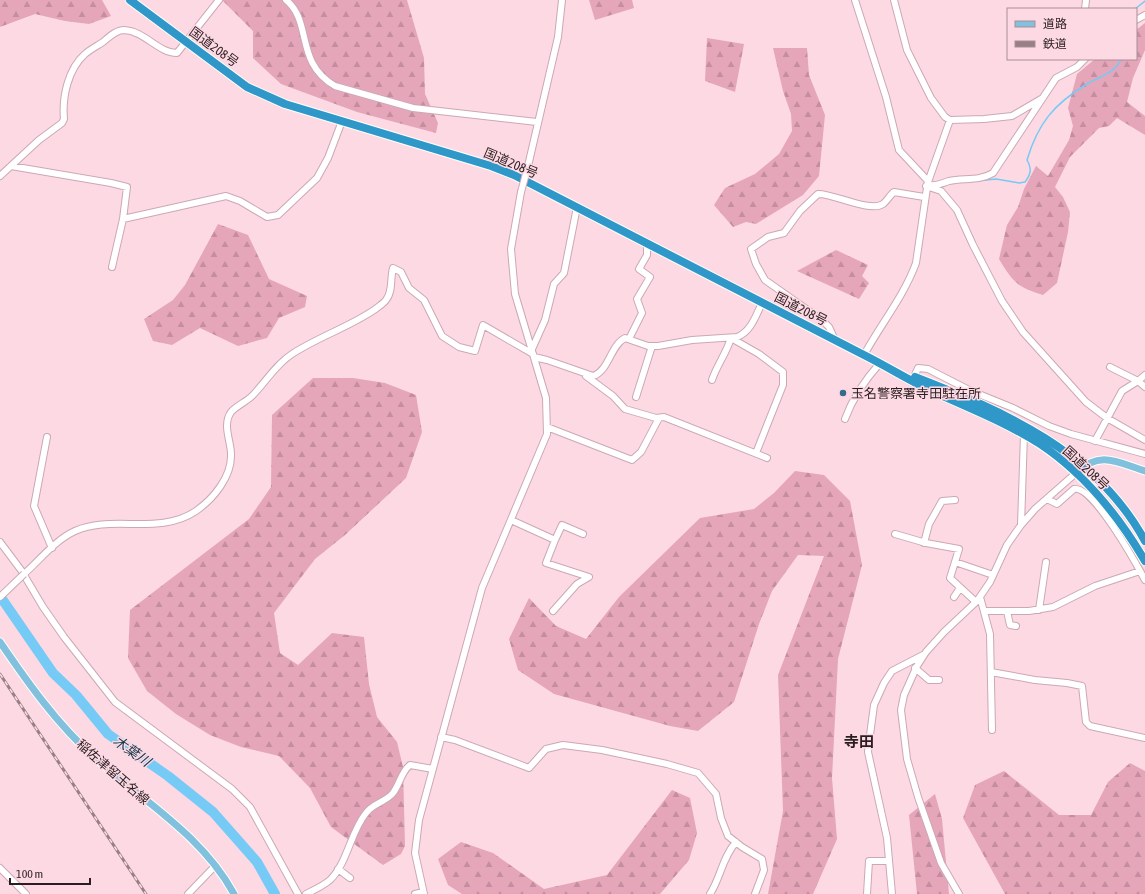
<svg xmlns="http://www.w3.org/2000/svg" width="1145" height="894" font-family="'Asap Condensed','Noto Sans JP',sans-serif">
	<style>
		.forest { fill: url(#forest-firs) }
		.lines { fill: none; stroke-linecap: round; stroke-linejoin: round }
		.stream { stroke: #75caf6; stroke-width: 1.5 }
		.river { stroke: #75caf6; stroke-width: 10 }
		.minor-casing { stroke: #cba9b3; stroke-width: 8 }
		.major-casing { stroke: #fff; stroke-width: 9 }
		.highway-casing { stroke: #fff; stroke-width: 10 }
		.minor { stroke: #fff; stroke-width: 6 }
		.major { stroke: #82c1de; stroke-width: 7 }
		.highway { stroke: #2f98c8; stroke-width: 8 }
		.rail-casing { stroke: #987f86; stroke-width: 3 }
		.rail { stroke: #fdd9e3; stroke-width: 1.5; stroke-dasharray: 4.5; stroke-linecap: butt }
		.minor-bridge-casing { stroke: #cba9b3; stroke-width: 8; stroke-linecap: butt }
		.minor-bridge { stroke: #fff; stroke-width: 6 }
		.poi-dot { fill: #366c87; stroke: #fdd9e3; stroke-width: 1.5 }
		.labels { text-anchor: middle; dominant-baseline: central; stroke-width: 3; stroke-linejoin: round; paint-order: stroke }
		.street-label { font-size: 13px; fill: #2b1e22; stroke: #fdd9e3 }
		.poi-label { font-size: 13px; fill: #2b1e22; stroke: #fdd9e3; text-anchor: start }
		.water-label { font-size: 14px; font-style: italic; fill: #103648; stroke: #fdd9e3 }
		.quarter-label { font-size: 15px; font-weight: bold; fill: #2b1e22; stroke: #fdd9e3 }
	</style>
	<defs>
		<pattern id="forest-firs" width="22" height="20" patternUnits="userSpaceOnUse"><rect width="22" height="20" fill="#e5a6ba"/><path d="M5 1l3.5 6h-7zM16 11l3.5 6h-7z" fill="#c58ea0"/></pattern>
	</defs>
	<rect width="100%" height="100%" fill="#fdd9e3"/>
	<path class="forest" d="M0,0H102L111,16L89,24L65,21L35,14L0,27Z
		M222,0H407L424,58L425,94L438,123L436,133L357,112L281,84L253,58V31Z
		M589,0H632L634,8L595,20Z
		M1145,23V50L1133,78L1127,102L1145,116V135L1117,118L1109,126L1099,128L1070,157L1055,187L1063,197L1070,212L1068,232L1057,283L1043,295C1017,287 1013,282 999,259L1007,225L1018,207L1024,189L1036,166L1048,176L1069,140L1073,126L1068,108L1077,74L1095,59H1136V30Z
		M707,38L744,44L735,92L705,81Z
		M773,48H807L809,75L825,115L819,176L803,195L756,224L746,222L733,227L714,205L725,188L755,174L779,154L792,131L791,114L783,91Z
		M218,224L248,235L269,279L307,296L305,307L279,318L267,338L238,346L200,328L172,345L153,341L144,319L173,300L185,285Z
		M836,250L868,265L862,276L869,283L859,299L797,271Z
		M313,378H353L385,383L416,395L422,432L406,478L345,535L315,559L274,613L280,653L298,665L332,633L364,637L369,684L377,717L397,742L403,767L405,846L401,854L383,865L331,827L310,788L279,756L241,747L210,735L176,714L147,691L128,658L130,610L249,519L271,487L272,415Z
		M795,471L824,475L850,501L862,565L838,659L832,778L837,839L813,894H768L783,811L778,675L824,556L798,555L772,591L759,624L734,702L698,731L670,726L554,694L518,670L509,639L529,598L556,626L586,639L619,597L700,518L754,509L774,493Z
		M1130,763L1145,771V894H1005L963,818L975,785L1004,771L1059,815H1091L1108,782Z
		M672,790L690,798L697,833L689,860L660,894H462L448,885L438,859L461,842L493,853L544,889L607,875Z
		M935,794L942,819L949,894H917L909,815Z"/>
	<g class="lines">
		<path class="stream" d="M1135,9L1145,1
			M966,182L996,179L1019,183L1025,182C1031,174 1032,169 1027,160C1038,123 1054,104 1087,84C1098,77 1116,73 1121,59"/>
		<path class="river" d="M0,596L53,673L76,695L108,734L168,776L213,812L257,862L275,894"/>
		<g class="minor-casing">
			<path id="minor" d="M286,0C313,22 294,62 335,86L413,108L537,122
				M855,0L886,97L899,150L928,181L916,263C904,296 881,324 864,355
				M894,0L907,50L931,98L945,117L950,120L984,119L1012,116L1041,99
				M1085,9L1086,0
				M1136,20L1145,15
				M11,166L111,183L127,187L123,219L112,267
				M528,166L558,37L562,0
				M0,176L39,140L62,123L64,119C62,97 68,69 85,54C91,49 97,46 103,42C109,37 116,30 124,30C145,31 158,53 177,53L219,0
				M928,182L950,120
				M931,185C938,186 942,183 949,181C964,178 980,181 993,173L1056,78L1077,67L1085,59
				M926,186L941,191L957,210L973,245L1002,301L1023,332L1086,402L1107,418L1145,440
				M123,219L226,196L240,201L267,217L278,215L317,178L328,158L342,121
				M629,339L642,313L637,299L650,277L639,269L647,255V243
				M835,340L829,327L822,320L765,280L756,264L751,249L768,237L784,233L800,211L818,194C832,193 870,213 883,204C887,201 890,195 894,192L924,197
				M532,349L545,320L554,284L564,273L577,207
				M534,357L547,360L593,376C609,371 610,346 625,338L648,346H658L692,340L737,337C751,332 756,315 762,303
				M1110,367L1138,381
				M1145,375L1138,381L1145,387
				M586,376L613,396L625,409L656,418L664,417L767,458
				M914,377L918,368L928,369L969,390L1013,408L1049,426L1071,434L1145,454
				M712,380C717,365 726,354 731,338L759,354L783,372V385L756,453
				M636,397L652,346
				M845,419C853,397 864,381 880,363
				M547,427L632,460L641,452L659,418
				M47,437L34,506L52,548
				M1095,441L1122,391L1138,381
				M1047,499L1057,504L1074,489C1093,485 1137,565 1145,580
				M511,520L555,540L546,563L589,577L577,584L553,611
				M1021,525L1035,509L1076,473
				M895,534L926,543L959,549L950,578L976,602
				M555,540L562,525L583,534
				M0,542L21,570L43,607L64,637L115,702L232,789L250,807L298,894
				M924,543L929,524L942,501L955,500
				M955,562L993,575
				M24,574C40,560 55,540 75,531C112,514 159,536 196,511C213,499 232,477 231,454C231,441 222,425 231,412C235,407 247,401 252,396C266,382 275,365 292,354C318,337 349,327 374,310C378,307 383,304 386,300C393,292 390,279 393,268L401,272L409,288L424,300L442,336L459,347L475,351L483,325L533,354
				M954,597L960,588
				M980,597L990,634L992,730
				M1039,610L1046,562
				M985,611H1029L1053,607L1095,586L1140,571
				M1007,611L1010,625L1016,626
				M915,668L929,680H939
				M991,672L1035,680L1067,683L1082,686L1086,722L1090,726L1145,738
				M441,737L455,740L529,768L546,749L563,745L602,750L667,764L698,773L716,794L721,818L728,836L742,847L762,859L764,870L755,894
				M0,868L26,894
				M338,869L350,878
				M188,894L215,866
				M306,894C314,890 323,886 330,880C348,862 350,833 366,813C373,803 386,802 393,793C400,784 401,772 410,765L433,769
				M415,894L423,892
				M424,894L415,853L419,820L482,588L547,434L546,398L515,294L511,249L521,192
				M710,894C721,877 722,858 736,842
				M867,894L869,861H889
				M892,894L887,838L868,752L870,735L874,705L884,683L892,671L923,655
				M959,894L941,863L918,797L907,759L901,710L904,695L917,666L926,652L944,632L977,601L990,582L1007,545L1021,525L1024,434"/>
		</g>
		<g class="major-casing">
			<path id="major" d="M1076,473C1100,450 1117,462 1145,471
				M0,642C28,683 57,724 94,757C143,801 202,835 234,894"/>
		</g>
		<g class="highway-casing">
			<path id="highway" d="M130,0L247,87L285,104L491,166L514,175L864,355C888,367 910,381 934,392C970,408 1007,423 1040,444C1085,474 1118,515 1145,561
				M915,377C1005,412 1096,451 1145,541"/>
		</g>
		<use href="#minor" class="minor"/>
		<use href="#major" class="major"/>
		<use href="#highway" class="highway"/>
		<g class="rail-casing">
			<path id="rail" d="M0,674L146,894"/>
		</g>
		<use href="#rail" class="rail"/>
		<g class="minor-bridge-casing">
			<path id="minor-bridge" d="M521,192L528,166
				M0,597L24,574"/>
		</g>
		<use href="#minor-bridge" class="minor-bridge"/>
	</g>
	<circle class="poi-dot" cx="843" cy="393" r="4"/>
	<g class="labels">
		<g class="street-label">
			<text transform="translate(214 47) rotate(36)">国道208号</text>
			<text transform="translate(511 163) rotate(23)">国道208号</text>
			<text transform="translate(801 309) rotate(27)">国道208号</text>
			<text transform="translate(1086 468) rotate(43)">国道208号</text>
			<text transform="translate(113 772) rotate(41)">稲佐津留玉名線</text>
		</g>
		<g class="poi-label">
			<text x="851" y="393">玉名警察署寺田駐在所</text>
		</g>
		<g class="water-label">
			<text transform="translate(132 751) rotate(35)">木葉川</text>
		</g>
		<g class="quarter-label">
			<text x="859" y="741">寺田</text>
		</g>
	</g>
	<rect x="1007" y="8" width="130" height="52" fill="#fdd9e3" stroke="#a98e96"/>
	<rect x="1015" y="21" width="20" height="6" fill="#82c1de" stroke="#a98e96"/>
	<text x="1043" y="28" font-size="12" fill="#2b1e22">道路</text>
	<rect x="1015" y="41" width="20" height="6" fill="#987f86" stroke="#a98e96"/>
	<text x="1043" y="48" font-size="12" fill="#2b1e22">鉄道</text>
	<path d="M10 878v6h80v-6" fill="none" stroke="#2b1e22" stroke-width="2"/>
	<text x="16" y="878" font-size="12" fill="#2b1e22" stroke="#fdd9e3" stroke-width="3" paint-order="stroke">100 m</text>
</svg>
